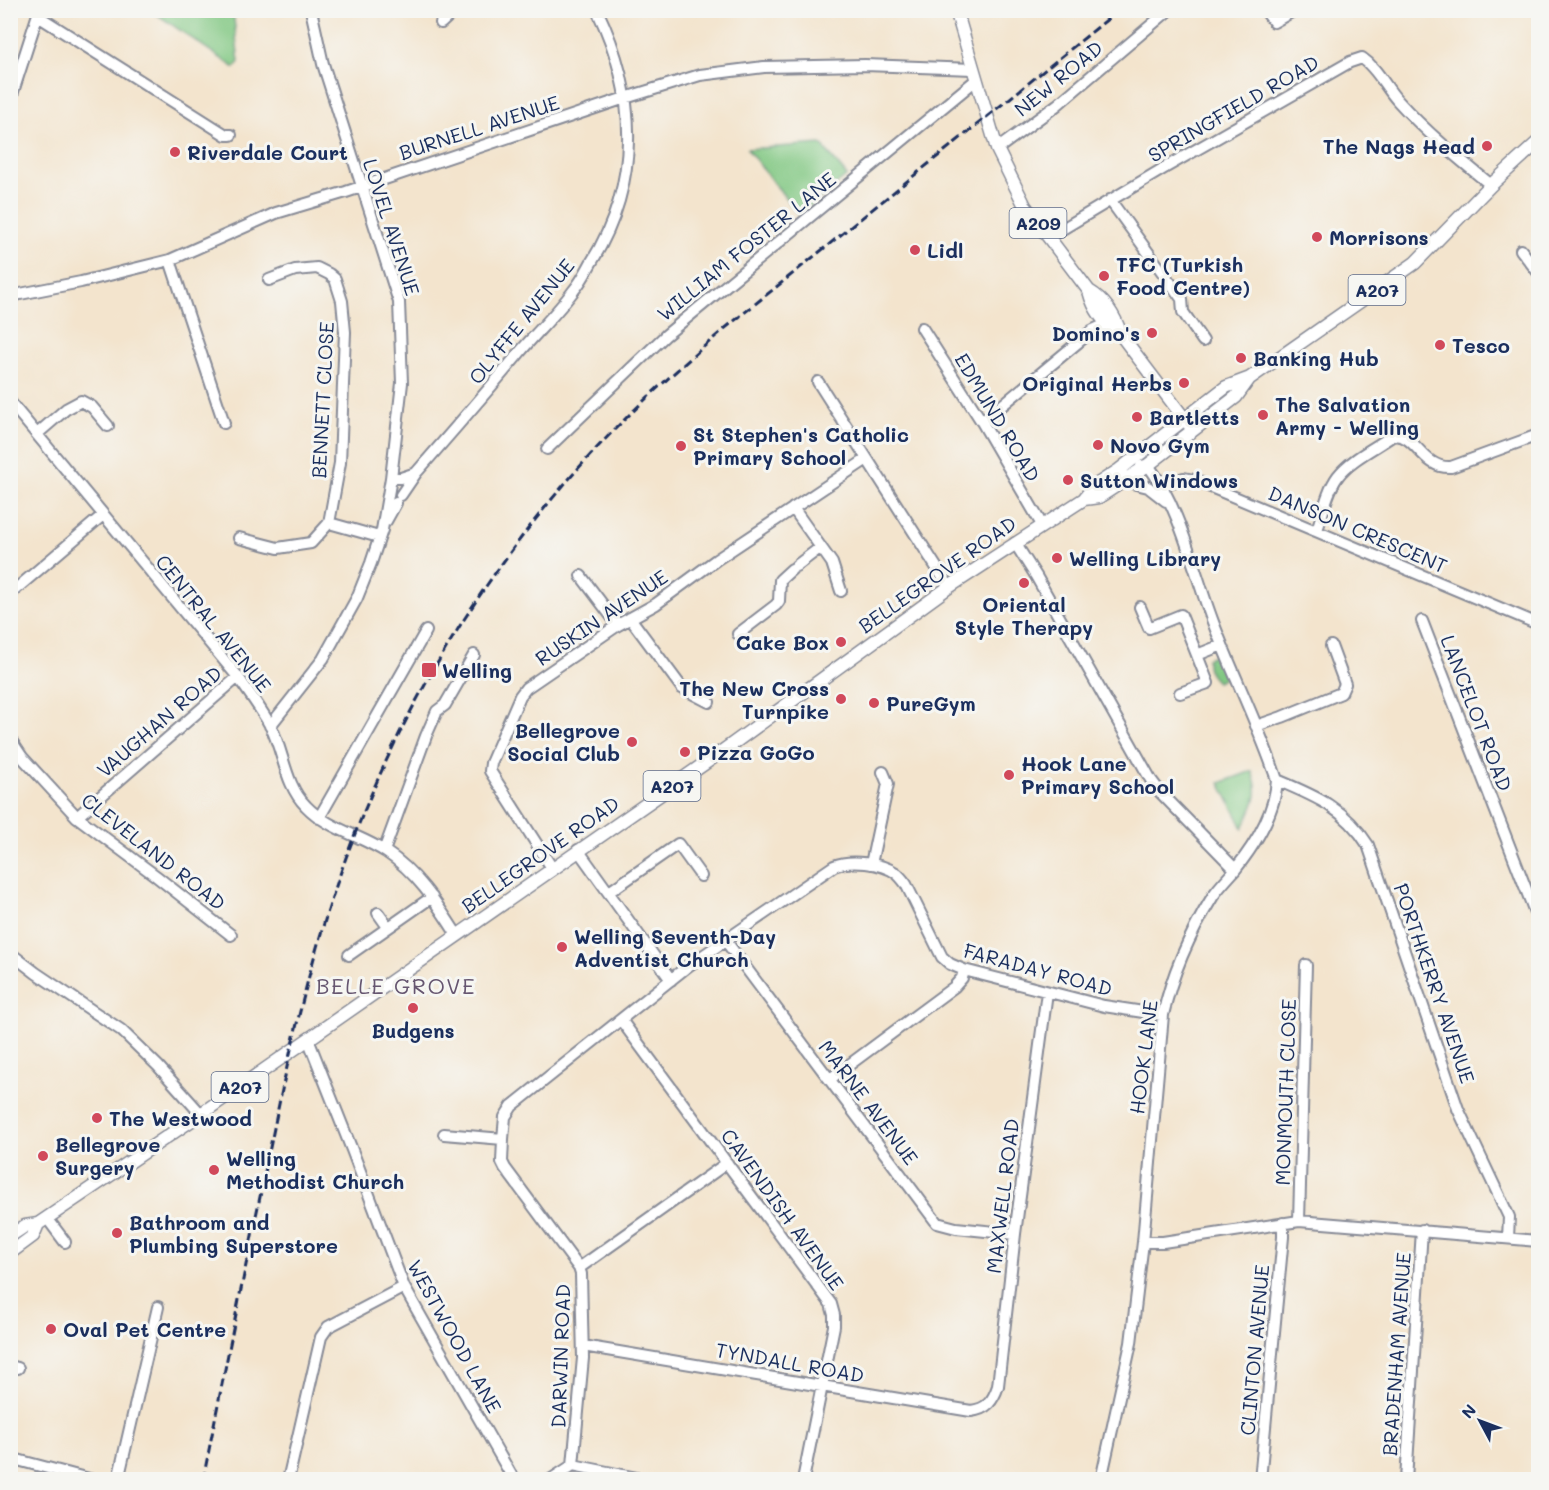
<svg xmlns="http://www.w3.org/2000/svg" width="1549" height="1490" font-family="Mali,sans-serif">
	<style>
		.green { fill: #82c883; stroke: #4e7c70; stroke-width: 1.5 }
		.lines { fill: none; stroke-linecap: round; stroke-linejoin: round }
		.minor-casing { stroke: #878a96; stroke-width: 14 }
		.major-casing { stroke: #878a96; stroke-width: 15 }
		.minor { stroke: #fff; stroke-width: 10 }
		.major { stroke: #fff; stroke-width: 12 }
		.rail { stroke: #1b2f5e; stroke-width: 3; stroke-dasharray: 9 4.5; stroke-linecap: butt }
		.poi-dot { fill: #d1495b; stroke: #f6f6f2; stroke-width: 2 }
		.labels { text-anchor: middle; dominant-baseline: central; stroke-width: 6; stroke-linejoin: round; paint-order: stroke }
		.shield { fill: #f6f6f2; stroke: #5d6b8a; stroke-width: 1.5 }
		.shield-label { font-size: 18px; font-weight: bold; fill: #1b2f5e }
		.street-label { font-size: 20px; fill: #1b2f5e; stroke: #f6f6f2 }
		.poi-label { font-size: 20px; font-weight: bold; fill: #1b2f5e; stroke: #f6f6f2; text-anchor: start }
		.quarter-label { font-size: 22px; letter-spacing: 1.5px; fill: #665670; stroke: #f6f6f2 }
	</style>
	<rect width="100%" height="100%" fill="#f6f6f2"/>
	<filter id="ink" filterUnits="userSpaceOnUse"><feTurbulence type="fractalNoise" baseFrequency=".0167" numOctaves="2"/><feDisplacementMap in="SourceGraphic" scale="12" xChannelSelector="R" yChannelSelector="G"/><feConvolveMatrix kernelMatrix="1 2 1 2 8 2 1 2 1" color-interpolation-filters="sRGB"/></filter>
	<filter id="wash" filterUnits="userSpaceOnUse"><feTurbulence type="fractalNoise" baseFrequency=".008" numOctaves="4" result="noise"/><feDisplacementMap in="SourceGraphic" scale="24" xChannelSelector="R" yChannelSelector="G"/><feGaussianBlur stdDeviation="1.35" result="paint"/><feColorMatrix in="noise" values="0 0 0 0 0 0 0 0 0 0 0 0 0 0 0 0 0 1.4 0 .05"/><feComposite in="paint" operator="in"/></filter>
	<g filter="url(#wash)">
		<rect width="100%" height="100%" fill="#f3e4cd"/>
		<path class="green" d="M152,11H233L239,62L235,68Z
			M821,144L847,176L799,215L747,149Z
			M1215,655L1225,678L1217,682C1209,674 1206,669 1207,658Z
			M1252,771C1262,796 1253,805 1243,828L1220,783Z"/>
	</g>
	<g filter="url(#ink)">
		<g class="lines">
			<g class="minor-casing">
				<path id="minor" d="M1265,10L1274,22L1295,10
					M38,16L226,135H231
					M441,23L455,10
					M10,101L39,11
					M997,149L1057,105L1169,10
					M1110,200L1182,299L1183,312L1203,341
					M1049,237L1166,167L1350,62L1362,58C1377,68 1386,88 1398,101C1426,132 1459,159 1491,185
					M1521,250L1538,272
					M170,260L224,423
					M10,296L81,282L170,260L276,213L346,192L625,98L700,75L764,67L865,65L973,69
					M922,328L982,422L1042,525
					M818,382L949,587
					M10,402L238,677C249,693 262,710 271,727C284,753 285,785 306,806C328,829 360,835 386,852C418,873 437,904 457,935
					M982,422L1093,330L1106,324
					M37,434L66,409L81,401L92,407L108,426
					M547,449L666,335L976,80
					M391,478H401L416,473C451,433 486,393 520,352C538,331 558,312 574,290C581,282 586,272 591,263C641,182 638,95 597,10
					M1124,481L1148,487L1166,501
					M1162,485L1184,478L1194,480L1538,624
					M401,495L416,473
					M793,508L832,563L841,591
					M386,521L396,503
					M329,523L379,537
					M1317,530C1323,513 1327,491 1338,476C1351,459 1375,448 1392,436C1416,431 1421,469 1451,467L1538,435
					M239,538L278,548L311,543L329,523L340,463L345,332L342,301L335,279L329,274L317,268L295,270L269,280
					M1015,543L1036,576L1151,780L1160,792L1235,869
					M796,566L821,547
					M581,576L618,625
					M10,594L103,515
					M1140,607L1149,628L1181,615L1197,655L1222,645
					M630,618L682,688L709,702
					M1422,621L1538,920
					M738,634L776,605L779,601L780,580L792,569
					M1180,693L1208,683L1197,655
					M270,726L323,659L357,598L371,563L382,530L391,478L402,383L399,302L323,64L311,10
					M1256,726L1282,717L1341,693L1345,684L1331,646
					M10,739L22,757L77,817L156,876L231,935
					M1277,780C1315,796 1345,808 1368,845L1458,1109L1509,1217L1508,1238
					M77,817L238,677
					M319,818L426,631
					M578,850L671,980
					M384,851L426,736L437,711L445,705L474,655
					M871,864L888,784L883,772
					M552,868L490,771L491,763L520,696L526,688L618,625L656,604L716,560L867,459
					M609,892L678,844L701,876
					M378,913L388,927
					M725,940L937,1223L956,1228L1015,1234
					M10,953L36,973L121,1030L158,1066L201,1114
					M349,955L432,897
					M621,1020L831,1304L834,1315V1326L803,1480
					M308,1039L352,1150L404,1287L514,1480
					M830,1079L954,987L962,978L964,970
					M444,1134L503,1139L505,1117L512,1106L688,966L834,866C850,859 882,863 896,873C900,876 903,880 906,884L942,957L950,964L964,970L1104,1006L1163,1015
					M503,1139L502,1162L505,1168L579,1268L581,1274L583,1358L573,1465
					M47,1218L65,1242
					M1299,1221L1306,965
					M1143,1242H1163L1299,1221L1538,1241
					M579,1268L727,1163
					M583,1346L971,1411C987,1409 993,1401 998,1386L1015,1234L1047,992
					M10,1366L18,1368
					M10,1458L93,1480
					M573,1465L647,1480
					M118,1480L158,1307
					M288,1480L321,1337L328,1327L404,1287
					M550,1480L573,1465
					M1101,1480L1131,1343L1143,1242L1163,1015C1172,974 1191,932 1213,896C1219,887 1227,879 1234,871C1255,845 1275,814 1277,780C1259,726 1233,675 1213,622C1194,572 1180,507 1148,465L1141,466
					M1260,1480L1283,1237V1223
					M1406,1480L1422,1230"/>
			</g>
			<g class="major-casing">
				<path id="major" d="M956,10L997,149L1025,206L1089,291C1094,310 1104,324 1121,335L1193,430
					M1089,291C1106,301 1115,316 1121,335
					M1084,499L1099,497L1148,465L1236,397L1249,379
					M10,1236L25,1226L38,1224L208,1109L724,750L949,587L1084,499L1093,487L1119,470L1226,387L1250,378L1415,263L1491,185L1538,142
					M10,1253L33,1236L38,1224"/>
			</g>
			<use href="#minor" class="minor"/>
			<use href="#major" class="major"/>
			<path class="rail" d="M203,1480C222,1384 241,1288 261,1192C281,1093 301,992 333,895C387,731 477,577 595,450C635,407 679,368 723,330L1119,10"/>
		</g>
	</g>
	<g class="poi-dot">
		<circle cx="1487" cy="146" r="6"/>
		<circle cx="175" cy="152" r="6"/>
		<circle cx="1317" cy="237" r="6"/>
		<circle cx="915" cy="250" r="6"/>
		<circle cx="1104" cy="276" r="6"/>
		<circle cx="1152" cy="333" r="6"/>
		<circle cx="1440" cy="345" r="6"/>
		<circle cx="1241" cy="358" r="6"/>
		<circle cx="1184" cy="383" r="6"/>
		<circle cx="1263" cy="415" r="6"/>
		<circle cx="1137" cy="417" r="6"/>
		<circle cx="1098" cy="445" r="6"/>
		<circle cx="681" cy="446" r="6"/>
		<circle cx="1068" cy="480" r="6"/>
		<circle cx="1057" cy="558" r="6"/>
		<circle cx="1024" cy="583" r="6"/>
		<circle cx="841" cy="642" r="6"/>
		<rect x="421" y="662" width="16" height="16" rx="3"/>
		<circle cx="841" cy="699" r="6"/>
		<circle cx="874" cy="703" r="6"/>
		<circle cx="632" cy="742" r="6"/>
		<circle cx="685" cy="752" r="6"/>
		<circle cx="1009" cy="775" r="6"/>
		<circle cx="562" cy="947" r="6"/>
		<circle cx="413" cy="1008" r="6"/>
		<circle cx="97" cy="1118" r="6"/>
		<circle cx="43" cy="1156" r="6"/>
		<circle cx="214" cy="1170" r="6"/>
		<circle cx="117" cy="1233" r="6"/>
		<circle cx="51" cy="1329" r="6"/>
	</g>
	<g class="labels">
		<g class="shield">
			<rect x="1009.5" y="208" width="57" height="30" rx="4.5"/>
			<rect x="1348.5" y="275" width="57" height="30" rx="4.5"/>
			<rect x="643.5" y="771" width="57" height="30" rx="4.5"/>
			<rect x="211.5" y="1072" width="57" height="30" rx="4.5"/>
		</g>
		<g class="shield-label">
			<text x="1038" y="223">A209</text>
			<text x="1377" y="290">A207</text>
			<text x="672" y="786">A207</text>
			<text x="240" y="1087">A207</text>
		</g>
		<g class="street-label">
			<text transform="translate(1058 78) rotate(-39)">NEW ROAD</text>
			<text transform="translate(1233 108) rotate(-30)">SPRINGFIELD ROAD</text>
			<text transform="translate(479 127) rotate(-18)">BURNELL AVENUE</text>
			<text transform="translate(392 227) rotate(72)">LOVEL AVENUE</text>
			<text transform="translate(746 246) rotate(-39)">WILLIAM FOSTER LANE</text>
			<text transform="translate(521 321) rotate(-51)">OLYFFE AVENUE</text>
			<text transform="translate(322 400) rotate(-87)">BENNETT CLOSE</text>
			<text transform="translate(998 417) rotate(59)">EDMUND ROAD</text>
			<text transform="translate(1358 529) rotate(23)">DANSON CRESCENT</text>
			<text transform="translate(937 574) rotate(-35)">BELLEGROVE ROAD</text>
			<text transform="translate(601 617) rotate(-34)">RUSKIN AVENUE</text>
			<text transform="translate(214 623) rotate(51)">CENTRAL AVENUE</text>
			<text transform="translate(1477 713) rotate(69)">LANCELOT ROAD</text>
			<text transform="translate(159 721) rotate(-41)">VAUGHAN ROAD</text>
			<text transform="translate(154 851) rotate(38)">CLEVELAND ROAD</text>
			<text transform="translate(540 854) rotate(-35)">BELLEGROVE ROAD</text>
			<text transform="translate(1038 969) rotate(15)">FARADAY ROAD</text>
			<text transform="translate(1435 983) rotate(71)">PORTHKERRY AVENUE</text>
			<text transform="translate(1143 1057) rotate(-83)">HOOK LANE</text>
			<text transform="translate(1285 1092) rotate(-88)">MONMOUTH CLOSE</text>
			<text transform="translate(869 1102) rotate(53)">MARNE AVENUE</text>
			<text transform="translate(1002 1196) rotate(-83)">MAXWELL ROAD</text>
			<text transform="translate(783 1209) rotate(54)">CAVENDISH AVENUE</text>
			<text transform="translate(455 1336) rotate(61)">WESTWOOD LANE</text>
			<text transform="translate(1254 1350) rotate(-85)">CLINTON AVENUE</text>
			<text transform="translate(1396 1354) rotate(-86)">BRADENHAM AVENUE</text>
			<text transform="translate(560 1356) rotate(-88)">DARWIN ROAD</text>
			<text transform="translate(790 1362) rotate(10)">TYNDALL ROAD</text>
		</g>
		<g class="poi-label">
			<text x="1475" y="146" text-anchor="end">The Nags Head</text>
			<text x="187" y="152">Riverdale Court</text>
			<text x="1329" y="237">Morrisons</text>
			<text x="927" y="250">Lidl</text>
			<text x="1116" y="264">TFC (Turkish<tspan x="1116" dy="23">Food Centre)</tspan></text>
			<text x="1140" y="333" text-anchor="end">Domino's</text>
			<text x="1452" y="345">Tesco</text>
			<text x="1253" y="358">Banking Hub</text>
			<text x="1172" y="383" text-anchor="end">Original Herbs</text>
			<text x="1275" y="404">The Salvation<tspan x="1275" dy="23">Army - Welling</tspan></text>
			<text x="1149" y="417">Bartletts</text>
			<text x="693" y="434">St Stephen's Catholic<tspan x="693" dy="23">Primary School</tspan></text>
			<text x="1110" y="445">Novo Gym</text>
			<text x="1080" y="480">Sutton Windows</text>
			<text x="1069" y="558">Welling Library</text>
			<text x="1024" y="604" text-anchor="middle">Oriental<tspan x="1024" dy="23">Style Therapy</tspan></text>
			<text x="829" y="642" text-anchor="end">Cake Box</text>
			<text x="442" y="670">Welling</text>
			<text x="829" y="688" text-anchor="end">The New Cross<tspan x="829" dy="23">Turnpike</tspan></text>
			<text x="886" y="703">PureGym</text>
			<text x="620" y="730" text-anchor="end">Bellegrove<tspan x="620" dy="23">Social Club</tspan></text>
			<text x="697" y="752">Pizza GoGo</text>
			<text x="1021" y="763">Hook Lane<tspan x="1021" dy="23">Primary School</tspan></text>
			<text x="574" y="936">Welling Seventh-Day<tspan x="574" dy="23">Adventist Church</tspan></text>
			<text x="413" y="1030" text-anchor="middle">Budgens</text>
			<text x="109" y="1118">The Westwood</text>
			<text x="55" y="1144">Bellegrove<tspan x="55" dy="23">Surgery</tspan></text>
			<text x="226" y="1158">Welling<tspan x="226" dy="23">Methodist Church</tspan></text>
			<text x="129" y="1222">Bathroom and<tspan x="129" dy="23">Plumbing Superstore</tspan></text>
			<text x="63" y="1329">Oval Pet Centre</text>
		</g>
		<g class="quarter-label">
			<text x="396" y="985">BELLE GROVE</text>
		</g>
	</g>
	<rect width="1549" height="1490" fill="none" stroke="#f6f6f2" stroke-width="36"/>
	<g transform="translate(1480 1421) rotate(311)" stroke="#f6f6f2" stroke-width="4.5" paint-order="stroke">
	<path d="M0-4.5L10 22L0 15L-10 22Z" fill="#1b2f5e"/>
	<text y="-9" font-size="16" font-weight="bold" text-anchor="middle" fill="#1b2f5e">N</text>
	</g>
</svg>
